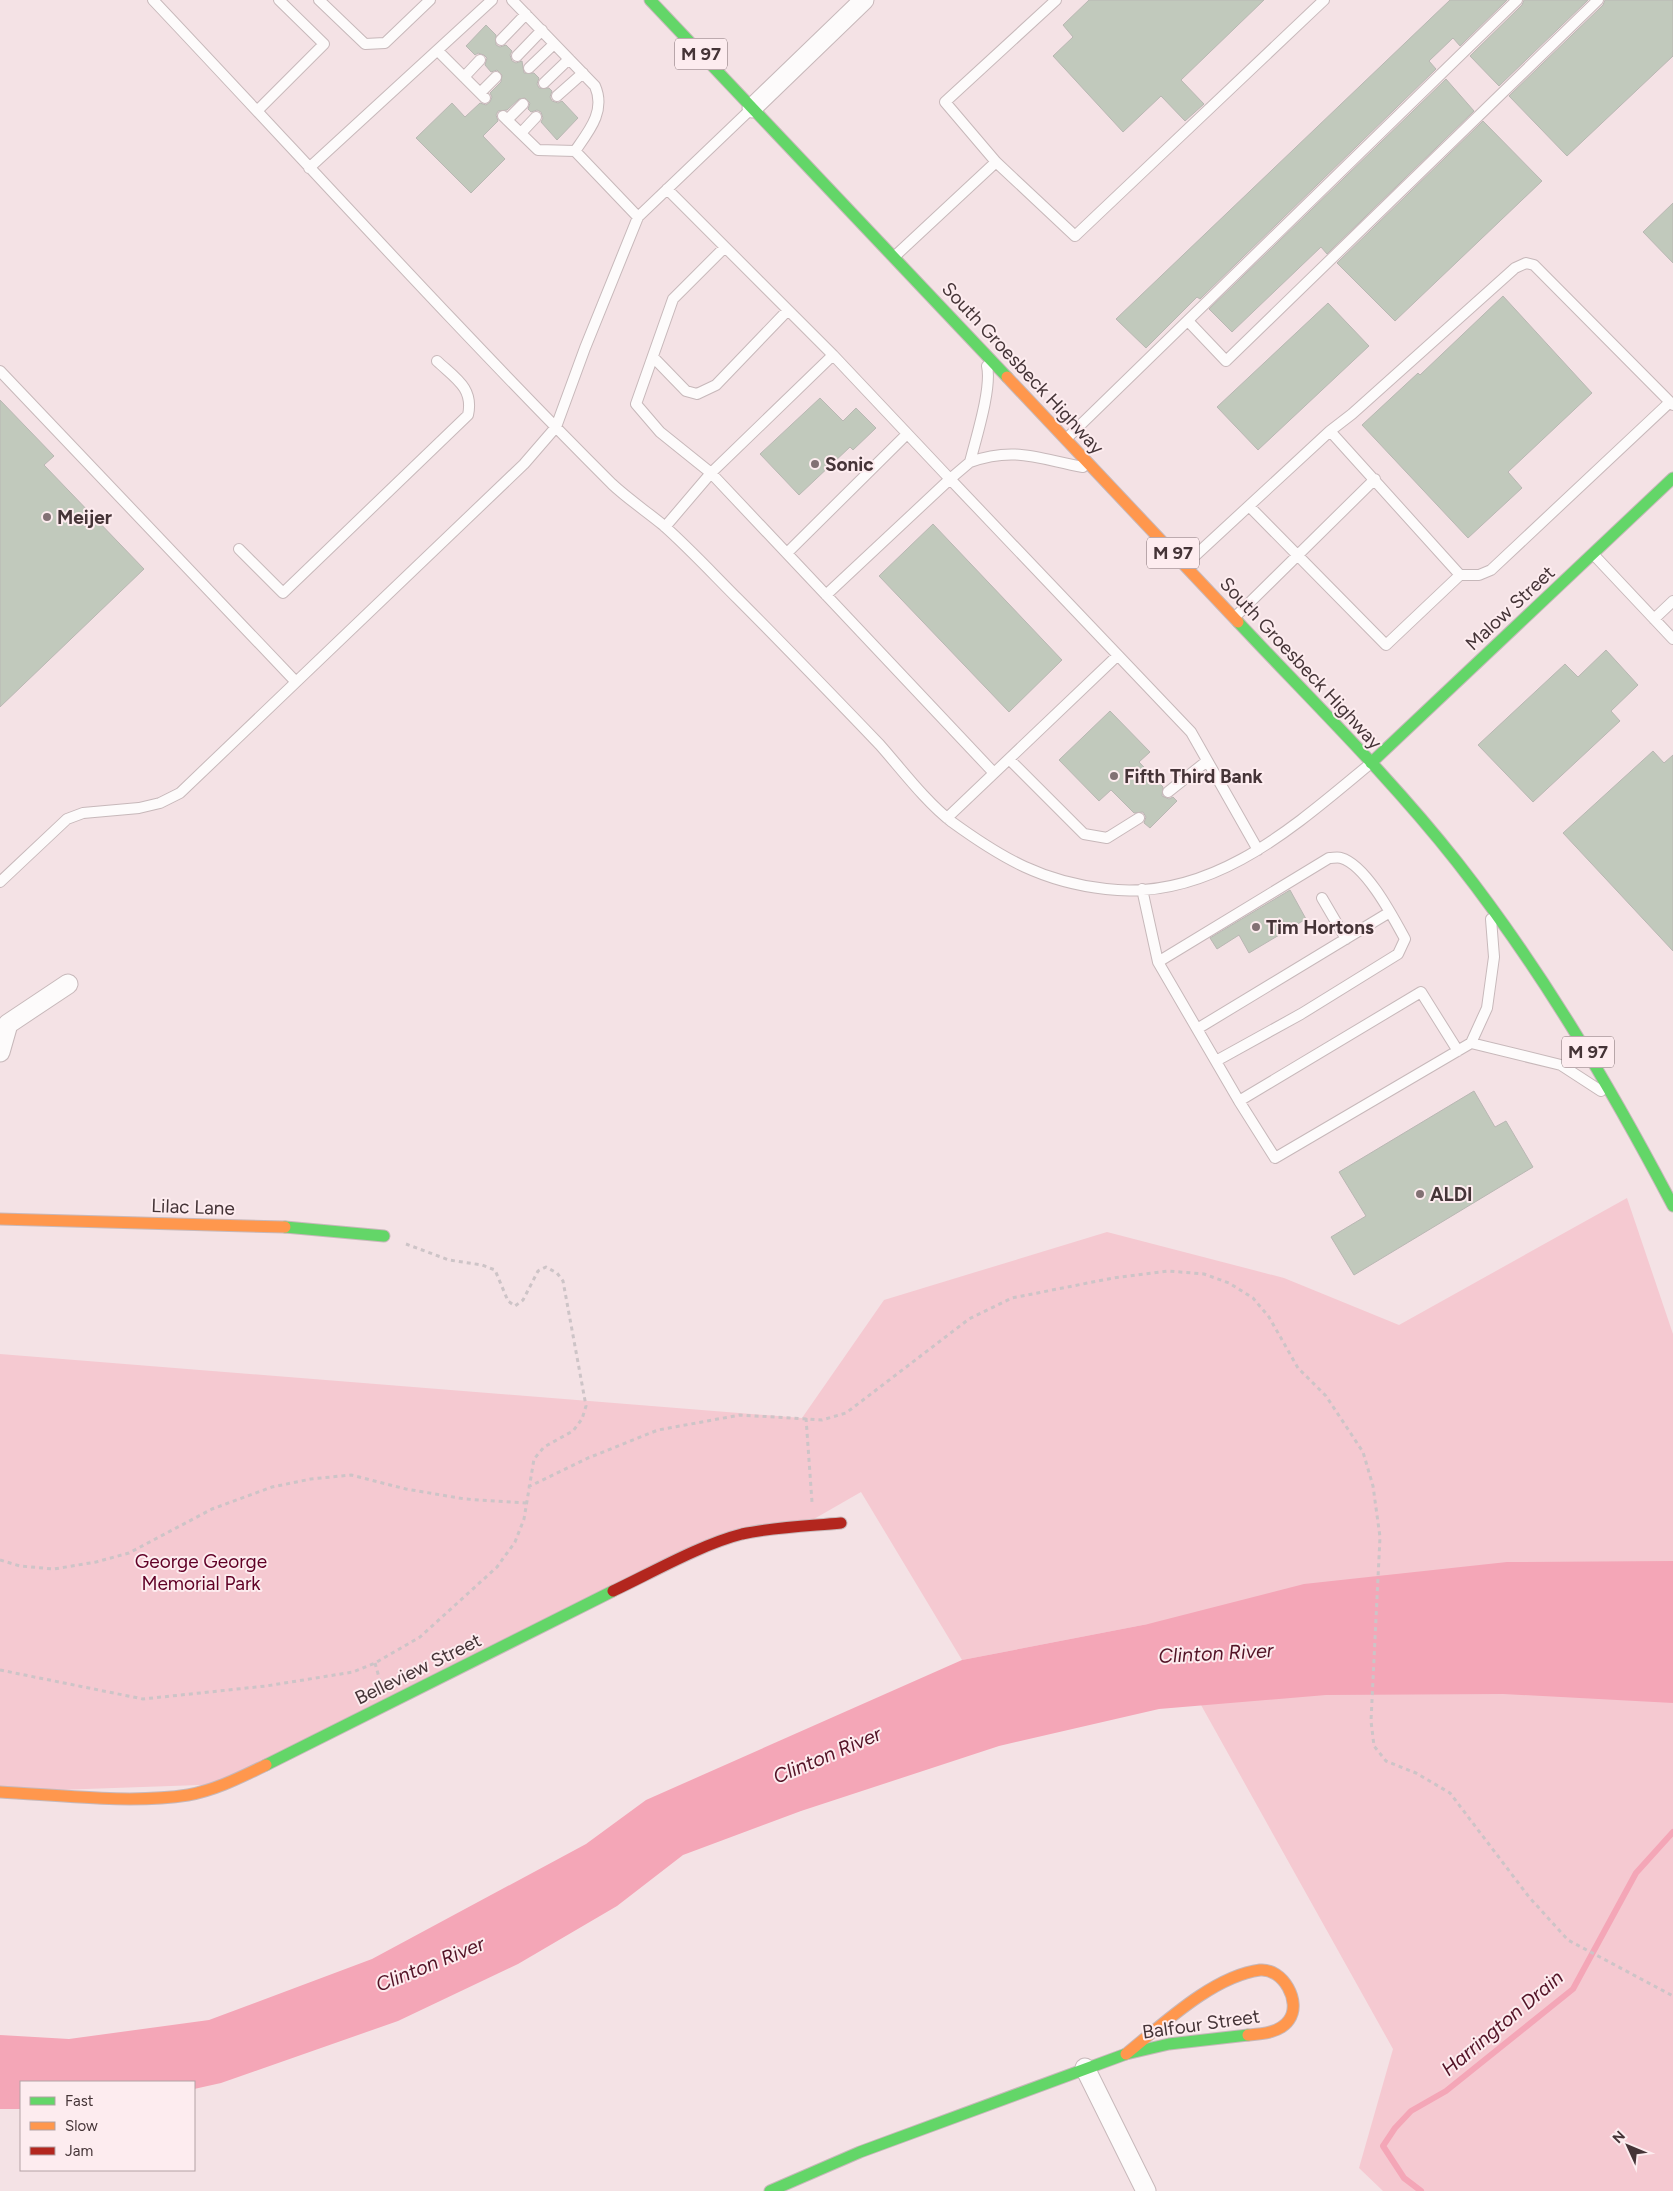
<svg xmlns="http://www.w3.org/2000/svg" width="1673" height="2191" font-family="Figtree,sans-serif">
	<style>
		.green { fill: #f5c9d1 }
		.water { fill: #f4a6b7 }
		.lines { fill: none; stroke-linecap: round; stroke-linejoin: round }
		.stream { stroke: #f4a6b7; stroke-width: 6 }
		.building { fill: #c1c9bc; stroke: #b9b7b3 }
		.lane-casing { stroke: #c7b8ba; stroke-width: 12 }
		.street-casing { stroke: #c7b8ba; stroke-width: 21 }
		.fast-casing { stroke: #c7b8ba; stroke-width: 13 }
		.slow-casing { stroke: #c7b8ba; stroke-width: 13 }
		.jam-casing { stroke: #c7b8ba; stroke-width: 13 }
		.path { stroke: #cdc4c7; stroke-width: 3; stroke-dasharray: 4 4; stroke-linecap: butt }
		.lane { stroke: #fdfbfb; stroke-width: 10 }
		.street { stroke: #fdfbfb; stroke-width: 19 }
		.fast { stroke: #63d668; stroke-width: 11 }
		.slow { stroke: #ff974d; stroke-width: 11 }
		.jam { stroke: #b3261e; stroke-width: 11 }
		.poi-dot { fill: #827174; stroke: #fdecef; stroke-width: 2 }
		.labels { text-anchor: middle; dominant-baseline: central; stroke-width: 4; stroke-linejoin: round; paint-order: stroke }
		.shield { fill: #fdecef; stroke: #7c6b6e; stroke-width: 1 }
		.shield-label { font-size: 18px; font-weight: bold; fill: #453437 }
		.street-label { font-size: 19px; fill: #453437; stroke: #fdecef }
		.poi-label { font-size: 19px; font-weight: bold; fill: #453437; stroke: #fdecef; text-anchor: start }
		.park-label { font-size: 19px; fill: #600026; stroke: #fdecef }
		.water-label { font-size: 20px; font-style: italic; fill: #531326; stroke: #fdecef }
	</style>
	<rect width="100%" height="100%" fill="#f4e2e5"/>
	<path class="green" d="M1627,1198L1673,1334V2191H1383L1359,2168L1393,2049L1201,1705L1148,1624L962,1660L861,1492L800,1527L740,1535L228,1784L0,1792V1354L802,1418L884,1300L1107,1232L1284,1278L1399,1325Z"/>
	<path class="water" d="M1673,1561V1703L1503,1694L1326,1695L1159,1709L999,1746L801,1811L683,1855L617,1906L518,1964L398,2021L221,2083L194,2089V2082H21V2109H0V2035L69,2039L209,2020L372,1959L586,1844L646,1800L962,1660L1148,1624L1304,1584L1507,1562Z"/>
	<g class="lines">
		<path class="stream" d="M1421,2191L1404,2178L1383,2146L1395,2128L1411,2111L1446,2091L1573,1989L1636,1873L1673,1832"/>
	</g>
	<path class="building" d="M1089,0H1264L1181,80L1204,104L1185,121L1161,96L1123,132L1053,56L1073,37L1063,25Z
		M1450,0H1507L1460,46L1453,38L1429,61L1436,69L1200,299L1197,297L1146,348L1116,319Z
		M1524,0H1588L1499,86L1470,56L1522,5Z
		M1605,0H1673V56L1567,156L1509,96L1603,5Z
		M486,25L496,35V45L500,47L506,45L512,51L510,55L512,61L516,63L522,61L524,73H534L539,78L537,84L539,88H549L552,91L550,97L552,101L558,103L562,101L578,118L557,140L541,122L543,118L541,112L537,110L531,112L528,109L530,103L525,98L519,99L507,110L498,111L496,115L498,121L483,136L505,159L471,193L416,138L452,103L465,117L480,103L486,105L490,102L492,97L490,93L501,82L502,75L497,70L491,72L485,65L487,58L484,55L478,53L475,55L466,46Z
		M1446,79L1474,111L1327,254L1321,247L1232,332L1209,309Z
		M1483,121L1542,181L1395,321L1337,263Z
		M1673,203V263L1643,232Z
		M1503,296L1592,393L1508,472L1522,488L1468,538L1362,425L1418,373L1420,375Z
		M1328,303L1369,346L1258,450L1217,407Z
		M820,398L843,421L856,408L876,428L853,450L850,447L799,495L760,454Z
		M0,400L54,456L44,465L144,569L0,707Z
		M933,524L1062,660L1009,712L879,576Z
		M1606,650L1638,685L1611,711L1620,721L1533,802L1478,745L1565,664L1578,677Z
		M1110,711L1150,752L1139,762L1163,787L1162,796L1169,799L1173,797L1177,801L1150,828L1144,823L1146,817L1143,812L1134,813L1111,790L1099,801L1059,760Z
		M1653,751L1664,763L1673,755V951L1563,833Z
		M1290,890L1306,919L1249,953L1239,935L1217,949L1210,938Z
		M1474,1091L1495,1127L1506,1121L1533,1167L1354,1275L1331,1237L1366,1216L1339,1172Z"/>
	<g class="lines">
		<g class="lane-casing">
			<path id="lane" d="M153,0C306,162 455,327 612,484C628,499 646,511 663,525C689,548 713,574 738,599C786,647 833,696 880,745C902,770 926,802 952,822C1003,859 1043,882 1106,889C1212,902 1295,826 1370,764
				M319,0L365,44L385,43L430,0
				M512,0L595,86C606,111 589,131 575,151L638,217
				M1056,0L945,102L996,162L1075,236L1324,0
				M501,40L526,14
				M438,51L485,98
				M517,56L542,30
				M529,68L554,44
				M464,77L480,60
				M544,83L569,59
				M480,93L496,77
				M557,96L583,73
				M257,111L324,44L279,0
				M503,116L538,150L575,151
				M507,120L523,104
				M521,133L536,117
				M309,168L492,0
				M667,189L833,355
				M894,257L996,162
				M1188,321L1226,361L1598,0
				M653,357L686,391L697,394L716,385L788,310
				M987,366C992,388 976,438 970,462C1015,446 1039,459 1083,467
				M0,371L296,682
				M1330,431L1460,575
				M1066,439L1517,0
				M970,462L950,479L1191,732L1258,850
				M1249,506L1386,645L1460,575H1479L1491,570L1670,402L1673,405
				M665,527L711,473L660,432L636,404L673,299L725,247
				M239,549L283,593L468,415C474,388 455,378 437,361
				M787,553L907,434
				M1593,554L1673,639
				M1185,565L1330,431L1352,414L1515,268L1526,263L1534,265L1670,402
				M826,595L950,479L833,355L711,473L994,773
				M1235,617L1375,479
				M1654,619L1673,601
				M1009,759L1084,834L1107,838L1139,818
				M1168,792L1207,761
				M947,818L1117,656
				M0,882L67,819L83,813L139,808L160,803L180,793L524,464L556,427L585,348L638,217L751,109
				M1142,889L1158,962L1239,1101L1275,1158L1471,1043
				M1322,898L1346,939
				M1491,919L1494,957L1487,1008L1471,1043L1561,1065L1601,1091
				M1158,962L1329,858C1333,858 1338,857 1341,858C1366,865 1393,917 1405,939L1398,954L1301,1014L1216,1061
				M1197,1029L1390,912
				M1239,1101L1421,992L1458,1051"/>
		</g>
		<g class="street-casing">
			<path id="street" d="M752,108L864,0
				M0,1052L8,1024L68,984
				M1085,2068L1146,2191"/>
		</g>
		<g class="fast-casing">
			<path id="fast" d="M650,0L1007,377
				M1238,622C1312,701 1390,777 1457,862C1541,969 1610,1086 1673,1206
				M1371,763L1673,478
				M285,1227L384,1236
				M266,1765L613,1591
				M770,2191L860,2152L1126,2054L1169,2044L1248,2035"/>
		</g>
		<g class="slow-casing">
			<path id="slow" d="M1007,377L1238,622
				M0,1219L285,1227
				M0,1792C57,1795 132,1804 188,1795C216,1790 241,1777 266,1765
				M1126,2054C1162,2025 1213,1976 1260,1970C1283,1968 1302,2002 1289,2020C1280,2033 1261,2034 1248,2035"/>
		</g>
		<g class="jam-casing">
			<path id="jam" d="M613,1591C651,1573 702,1544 742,1534C775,1527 808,1526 841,1523"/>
		</g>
		<path class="path" d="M806,1418L812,1502
			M528,1487L588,1458L658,1430L740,1415L822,1420L846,1413L969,1319L1012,1298L1113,1278L1168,1271L1204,1274L1229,1283L1253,1298L1269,1317L1298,1368L1326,1396L1363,1452L1373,1486L1380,1537L1371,1721L1374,1746L1386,1761L1416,1773L1450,1793L1529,1897L1568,1940L1673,1996
			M0,1560L20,1566L54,1569L96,1562L129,1553L212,1509L272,1487L311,1479L351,1475L406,1489L465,1499L526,1503
			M375,1663L380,1681
			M0,1670L143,1699L266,1686L353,1672L375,1663L420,1637L497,1567L515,1542L524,1519L534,1459L544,1447L573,1431L582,1419L586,1406L563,1281L557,1273L546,1267L538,1271L523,1300L515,1306L508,1301L495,1270L482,1265L449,1260L406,1244"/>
		<use href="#lane" class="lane"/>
		<use href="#street" class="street"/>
		<use href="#fast" class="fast"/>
		<use href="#slow" class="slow"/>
		<use href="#jam" class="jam"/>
	</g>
	<g class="poi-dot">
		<circle cx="815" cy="464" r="5"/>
		<circle cx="47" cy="517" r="5"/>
		<circle cx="1114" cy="776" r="5"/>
		<circle cx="1256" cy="927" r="5"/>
		<circle cx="1420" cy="1194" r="5"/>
	</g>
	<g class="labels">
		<g class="shield">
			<rect x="675" y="38.5" width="52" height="31" rx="4"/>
			<rect x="1147" y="537.5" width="52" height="31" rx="4"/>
			<rect x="1562" y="1036.5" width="52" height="31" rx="4"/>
		</g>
		<g class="shield-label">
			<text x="701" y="54">M 97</text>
			<text x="1173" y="553">M 97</text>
			<text x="1588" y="1052">M 97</text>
		</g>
		<g class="street-label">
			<text transform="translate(1023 368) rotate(47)">South Groesbeck Highway</text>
			<text transform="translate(1510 608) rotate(-43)">Malow Street</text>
			<text transform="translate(1301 663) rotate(47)">South Groesbeck Highway</text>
			<text transform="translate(193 1207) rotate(2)">Lilac Lane</text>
			<text transform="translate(418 1669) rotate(-26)">Belleview Street</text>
			<text transform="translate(1201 2024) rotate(-8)">Balfour Street</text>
		</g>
		<g class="poi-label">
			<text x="825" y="464">Sonic</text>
			<text x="57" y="517">Meijer</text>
			<text x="1124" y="776">Fifth Third Bank</text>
			<text x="1266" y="927">Tim Hortons</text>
			<text x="1430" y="1194">ALDI</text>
		</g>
		<g class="park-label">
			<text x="201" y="1561">George George<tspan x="201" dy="22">Memorial Park</tspan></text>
		</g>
		<g class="water-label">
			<text transform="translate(1216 1653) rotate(-3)">Clinton River</text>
			<text transform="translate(827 1755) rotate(-23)">Clinton River</text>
			<text transform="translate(430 1964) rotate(-22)">Clinton River</text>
			<text transform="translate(1502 2023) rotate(-40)">Harrington Drain</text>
		</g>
	</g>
	<rect x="20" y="2081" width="175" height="90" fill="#fdecef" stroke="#b3a2a5"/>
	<rect x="30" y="2097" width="25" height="8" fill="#63d668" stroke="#b3a2a5"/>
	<text x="65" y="2106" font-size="15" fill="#453437">Fast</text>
	<rect x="30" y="2122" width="25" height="8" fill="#ff974d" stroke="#b3a2a5"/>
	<text x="65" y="2131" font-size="15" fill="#453437">Slow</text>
	<rect x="30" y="2147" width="25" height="8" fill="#b3261e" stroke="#b3a2a5"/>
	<text x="65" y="2156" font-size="15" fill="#453437">Jam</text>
	<g transform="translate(1628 2146) rotate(314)" stroke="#fdecef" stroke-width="4" paint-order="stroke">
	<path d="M0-4L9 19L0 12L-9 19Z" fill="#453437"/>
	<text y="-8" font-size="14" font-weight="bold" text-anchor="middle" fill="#453437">N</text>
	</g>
</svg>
